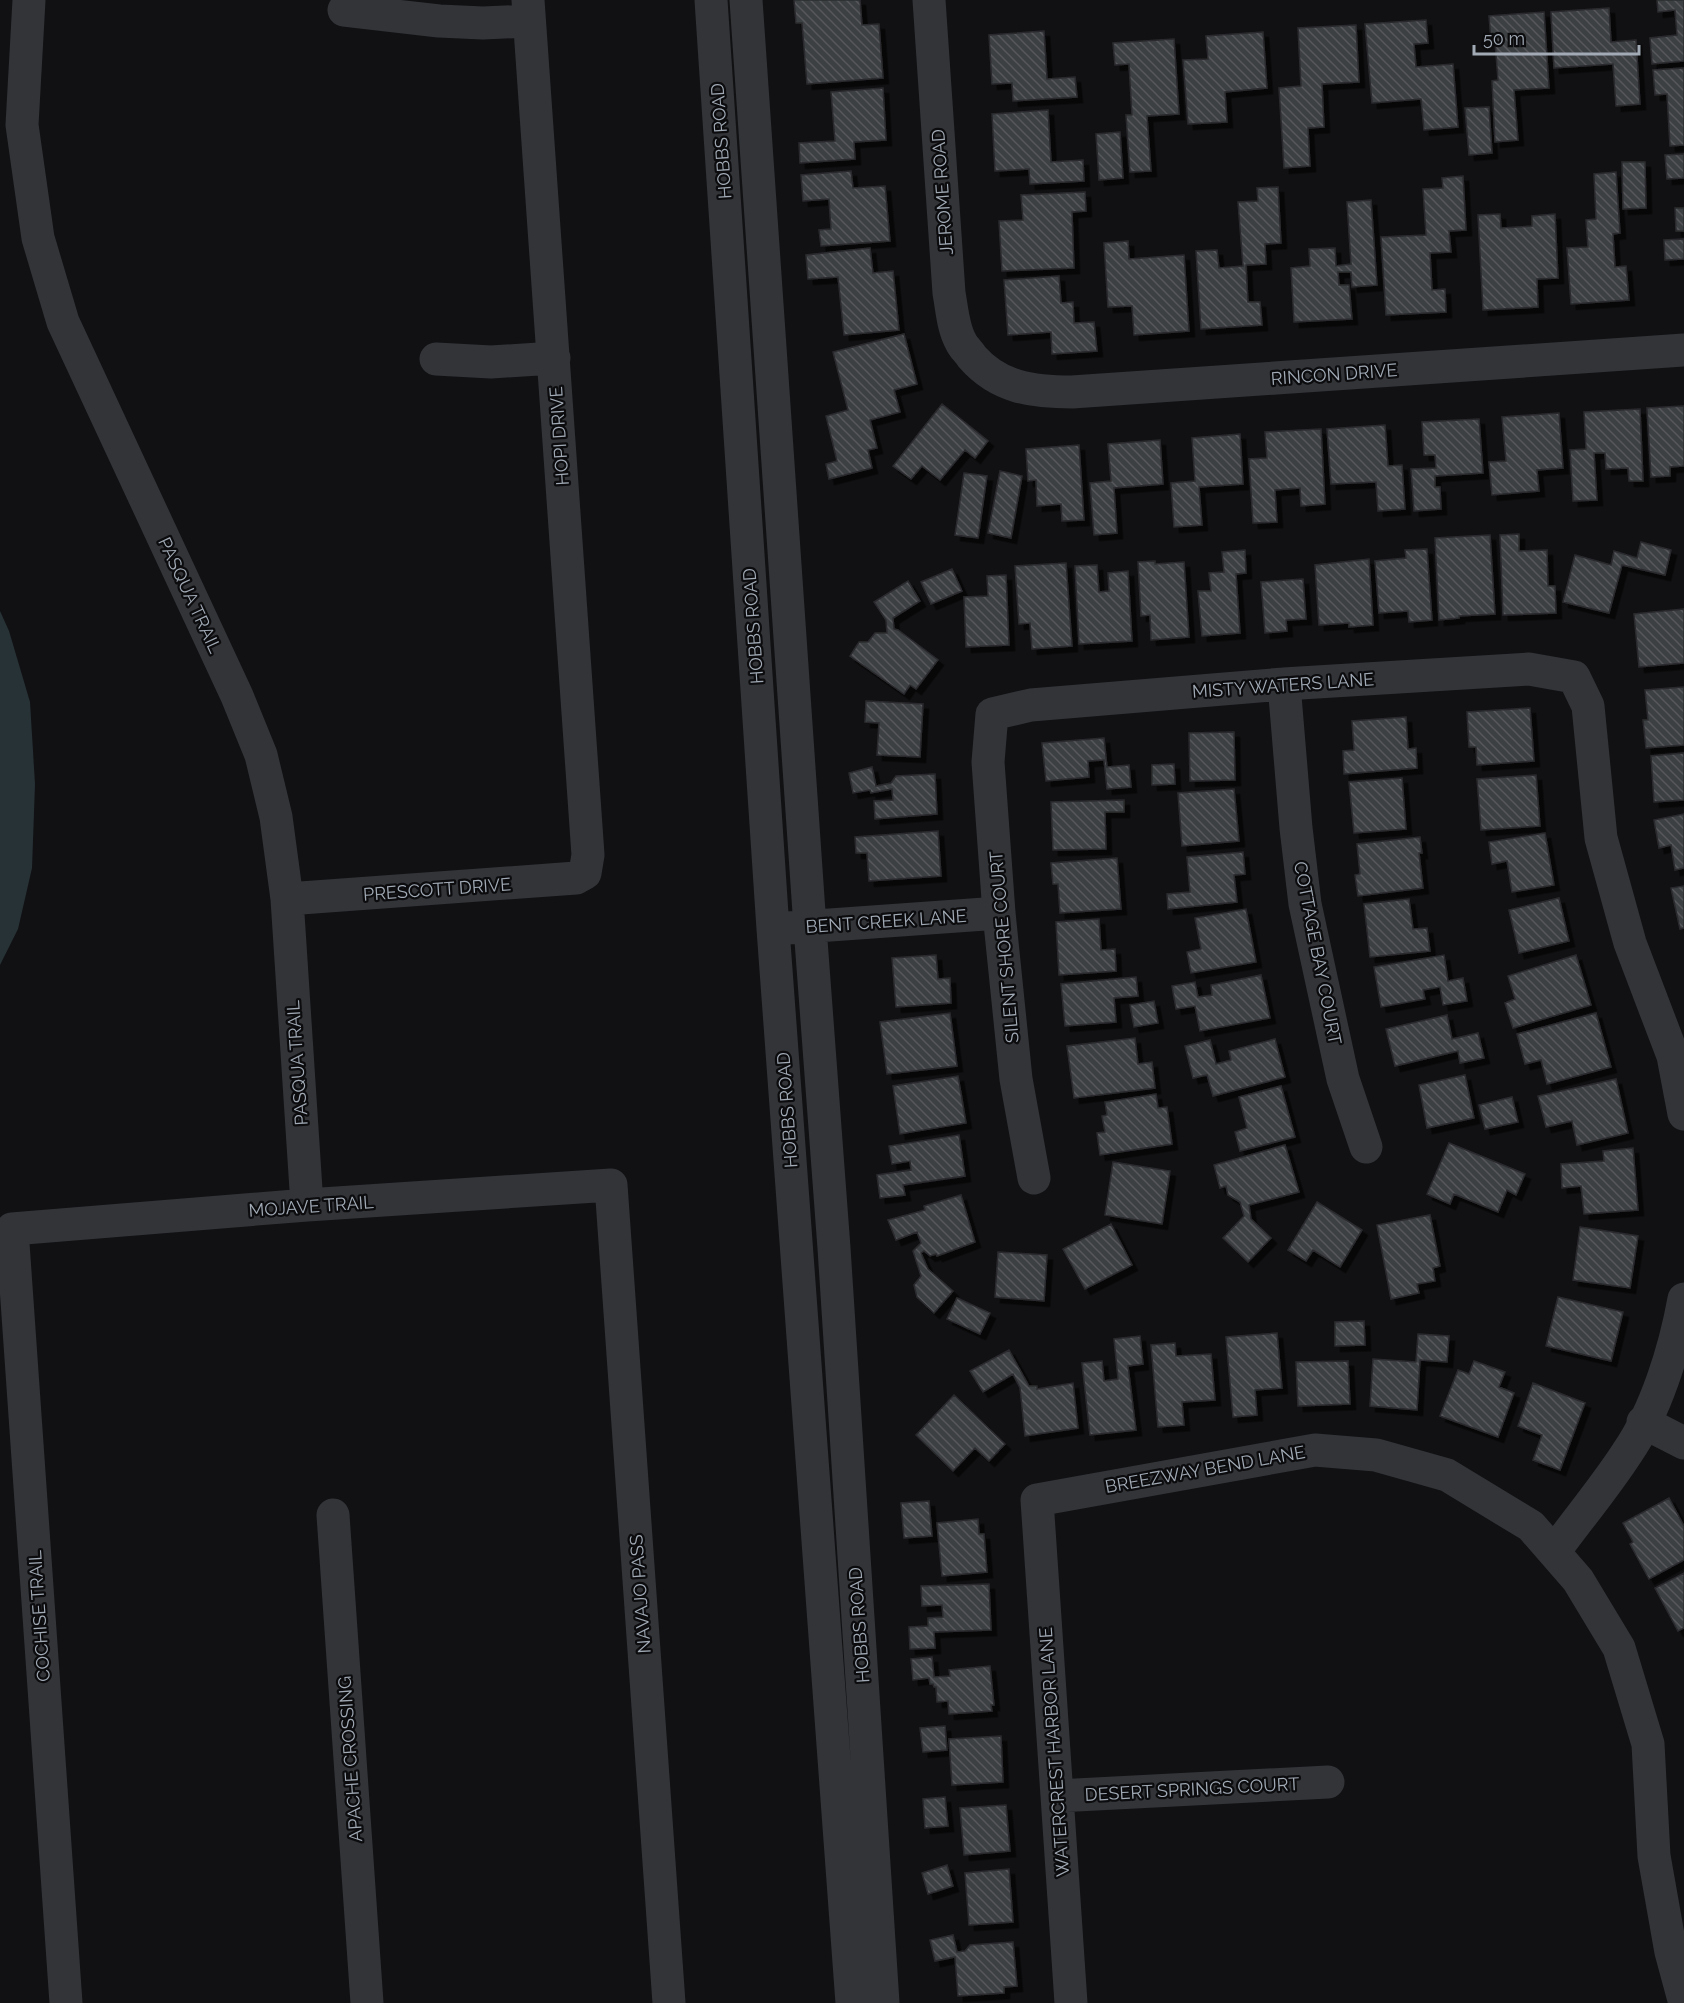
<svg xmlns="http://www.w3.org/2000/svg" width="1684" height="2003" font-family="Raleway,sans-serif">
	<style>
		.water { fill: #273237 }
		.building { fill: url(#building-back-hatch); stroke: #2b2c2f; stroke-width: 1.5; filter: url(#shadow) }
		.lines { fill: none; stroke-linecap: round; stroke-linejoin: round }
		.minor { stroke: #323438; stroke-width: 33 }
		.labels { text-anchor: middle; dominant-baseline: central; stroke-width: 4.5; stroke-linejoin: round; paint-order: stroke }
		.street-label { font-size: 18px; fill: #a1aab5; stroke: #0c0c0e }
	</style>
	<defs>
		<pattern id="building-back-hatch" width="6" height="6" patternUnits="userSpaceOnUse" patternTransform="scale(1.5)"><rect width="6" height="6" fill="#3d3f43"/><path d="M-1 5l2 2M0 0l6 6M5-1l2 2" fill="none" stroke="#56585c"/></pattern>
		<filter id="shadow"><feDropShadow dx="5.5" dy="5.5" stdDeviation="0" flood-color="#0009"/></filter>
	</defs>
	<rect width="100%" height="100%" fill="#111113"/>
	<path class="water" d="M0,611L9,631L30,702L35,784L32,868L18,929L0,965Z"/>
	<path class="building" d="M794,0H860L862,25L879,24L883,78L807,84L802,23H796Z
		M1657,0H1684V61L1652,64L1650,38L1677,35L1675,10L1658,12Z
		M1609,8L1611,42L1636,40L1640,104L1616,106L1613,64L1554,68L1551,12Z
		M1544,12L1549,88L1514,90L1518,140L1495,142L1492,81L1498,80L1495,41H1491L1489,16Z
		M1426,20L1428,43L1414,44L1416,67L1453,64L1458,127L1424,130L1421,99L1372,103L1365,24Z
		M1356,25L1359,82L1322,84L1324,127L1308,128L1310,166L1284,168L1279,88L1301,86L1298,28Z
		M1044,31L1047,79L1075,77L1077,97L1013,101L1012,83L992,84L989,35Z
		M1263,32L1267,88L1225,92L1227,122L1188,124L1183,60L1208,59L1206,36Z
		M1174,39L1179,114L1147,116L1151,171L1130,172L1126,115H1132L1129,64L1115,65L1113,43Z
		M1684,68V145L1670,146L1667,94L1655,95L1653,70Z
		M883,88L886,140L854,142L855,159L800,163L799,143L835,141L831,92Z
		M1489,107L1492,153L1469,155L1465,108Z
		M1048,110L1051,162L1083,160L1084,181L1030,184L1029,169L995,171L992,114Z
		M1120,132L1123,178L1099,180L1096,134Z
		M1684,154V178L1667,179L1665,155Z
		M1622,162H1645L1646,208L1623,209Z
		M851,171L853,188L885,186L890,241L821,246L819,230L831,229L829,199L803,201L801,175Z
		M1616,172L1620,233L1613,234L1615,267L1626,266L1629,300L1571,304L1567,248L1588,247L1586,220L1596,219L1594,174Z
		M1463,176L1466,230L1449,231L1451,252L1430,253L1432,290L1445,289L1446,312L1386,315L1381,237L1426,235L1423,189L1443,188L1442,178Z
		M1278,187L1281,243L1265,244L1266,264L1246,265L1248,302H1260L1262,325L1201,329L1196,251L1217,250L1219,268L1243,266L1238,202L1258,201L1257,188Z
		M1085,192L1086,211L1072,212L1074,268L1002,271L999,221L1023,220L1021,195Z
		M1371,200L1377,285L1352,287L1351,272H1338L1339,285H1349L1352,319L1294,322L1291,268L1310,266L1309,249L1335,248L1336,266L1351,264L1347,202Z
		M1675,208H1684V231H1676Z
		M1500,214L1501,228L1532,226V216L1555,214L1558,278L1537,279L1538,307L1483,310L1478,215Z
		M1684,239V259L1665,260L1664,240Z
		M1128,241L1129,259L1184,255L1189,331L1134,335L1132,306L1108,307L1104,243Z
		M870,248L873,273L893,271L899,330L844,335L838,277L808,279L806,255Z
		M1059,276L1061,303L1073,302L1074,323L1094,322L1097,351L1052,354L1051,332L1008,335L1004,280Z
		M904,334L917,384L894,390L900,412L870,420L877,448L868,450L872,468L829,479L826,464L837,461L826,416L848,410L833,352Z
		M942,404L988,441L975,458L965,450L940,480L922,466L911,479L893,466Z
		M1684,406V466L1670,467V476L1651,477L1647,408Z
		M1640,409L1643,481H1629L1628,468L1606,469L1605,453H1594L1597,500L1573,501L1570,450L1586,449L1584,412Z
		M1559,413L1563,468L1537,470L1539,491L1492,495L1489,462L1506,461L1502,417Z
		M1479,419L1483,473L1435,476V487H1440L1441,509L1414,511L1411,469L1436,468L1435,455H1424L1422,422Z
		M1385,425L1388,466L1402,465L1405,509L1378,511L1376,482L1331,484L1327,429Z
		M1321,429L1325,504L1301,506L1300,488L1275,490L1277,522L1253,523L1249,459L1267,458L1265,432Z
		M1240,434L1243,484L1199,487L1202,525L1174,527L1171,483L1195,481L1192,438Z
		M1160,440L1163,484L1114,488L1117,533L1094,535L1090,483L1111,481L1108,444Z
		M1079,445L1084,520L1062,521L1061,504L1037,506L1036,480L1028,481L1026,449Z
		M1000,471L1022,476L1011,538L988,533Z
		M964,473L987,476L978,538L955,535Z
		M1519,534V551L1547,550L1548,586H1555L1556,613L1503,615L1500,535Z
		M1490,535L1495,614L1459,616V618L1439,620L1435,538Z
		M1641,542L1671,550L1665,575L1622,565L1609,613L1563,602L1575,555L1611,565L1614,551L1637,558Z
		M1427,549L1432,620L1409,622L1408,611L1379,613L1375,561L1406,558L1405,550Z
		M1245,550L1246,573L1236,574L1240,633L1202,636L1198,591H1211L1209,573L1224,572L1222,552Z
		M1369,559L1373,625L1349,627V623L1319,625L1315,565Z
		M1155,561V564L1184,562L1189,637L1151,640L1150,615L1141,616L1138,562Z
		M1066,563L1072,646L1032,649L1030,623L1019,624L1015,566Z
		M1097,565L1099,592L1109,591L1108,573L1128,571L1132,641L1079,644L1075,566Z
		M952,569L962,591L931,604L921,582Z
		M1006,575L1009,645L966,647L964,597L988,596L987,576Z
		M1303,579L1306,619L1286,620L1287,631L1265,633L1261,582Z
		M908,581L920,601L893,618L894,629L898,630L938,660L916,689L910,685L904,694L850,656L859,642H868L875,633H887L886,620L874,602Z
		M1684,609V663L1639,667L1634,614Z
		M1684,687V745L1646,748L1643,720H1648L1645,690Z
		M866,701L923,704L920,757L877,755L879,723L865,722Z
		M1530,708L1534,761L1477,765L1476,747H1469L1467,712Z
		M1406,717L1408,749L1416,748L1417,768L1344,774L1343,751L1354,750L1352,721Z
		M1234,732L1235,780L1190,781L1189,733Z
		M1104,738L1107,767L1129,765L1131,787L1107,789L1104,760L1088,761L1089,777L1046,781L1042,743Z
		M1684,753V800L1654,802L1651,756Z
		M1174,764L1175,784L1152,785V765Z
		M872,767L876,786L891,783L896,776L935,774L937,814L875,819L874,801L893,800L892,789L871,793L870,790L853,793L849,773Z
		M1536,775L1540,826L1481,830L1477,779Z
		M1402,778L1406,829L1354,833L1349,782Z
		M1234,789L1239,841L1182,846L1178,793Z
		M1124,800V812H1105L1106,849L1053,850L1051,802Z
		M1684,814V868L1675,870L1671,845L1659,848L1654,820Z
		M938,831L941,876L869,881L867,853H856L855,837Z
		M1545,833L1554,885L1512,892L1507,861L1492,864L1489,842Z
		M1420,837L1422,853H1419L1423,888L1358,896L1355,875L1360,874L1357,844Z
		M1243,852L1245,874L1234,875L1237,902L1168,909L1167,894L1190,892L1187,857Z
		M1117,858L1121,909L1060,913L1058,884H1053L1051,863Z
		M1684,886V928L1680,929L1671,888Z
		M1559,898L1569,941L1519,953L1509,910Z
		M1409,899L1413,929L1427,928L1430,951L1370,957L1364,904Z
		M1246,909L1256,962L1191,973L1187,952L1201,949L1195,918Z
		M1099,919L1101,950L1115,949L1116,971L1059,975L1056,922Z
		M936,955L938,979L950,978L951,1003L896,1007L892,958Z
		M1444,955L1448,981L1463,978L1467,1001L1443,1005L1440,987L1423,990L1425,999L1381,1007L1374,967Z
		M1576,955L1591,1005L1513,1028L1505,1003L1515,999L1508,976Z
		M1261,975L1270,1018L1200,1031L1195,1006L1176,1009L1172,986L1195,982L1198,997L1212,995L1211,985Z
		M1136,977L1138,996L1114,998L1116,1022L1065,1026L1061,984Z
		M1154,1001L1158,1023L1134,1027L1130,1005Z
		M950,1013L957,1066L887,1074L880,1022Z
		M1596,1013L1611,1067L1547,1084L1541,1060L1525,1064L1517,1034Z
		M1447,1015L1452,1039L1478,1033L1484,1058L1460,1063L1458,1051L1395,1066L1386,1029Z
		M1135,1038L1138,1064L1152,1062L1155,1088L1074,1098L1067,1046Z
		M1275,1039L1285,1077L1213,1096L1207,1075L1193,1078L1185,1046L1210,1040L1216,1064L1231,1060L1229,1051Z
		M1465,1075L1474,1118L1427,1128L1419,1085Z
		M958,1076L966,1123L900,1134L893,1086Z
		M1616,1079L1628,1133L1577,1145L1572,1121L1546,1127L1538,1096Z
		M1281,1086L1295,1137L1240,1151L1235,1132L1247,1128L1239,1097Z
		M1156,1094L1158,1108L1167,1107L1172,1144L1100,1155L1097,1133L1105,1132L1102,1116L1107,1115L1105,1102Z
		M1512,1097L1518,1122L1485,1129L1479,1105Z
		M959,1135L965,1176L903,1185L905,1195L880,1198L877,1175L911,1170L910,1161L892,1164L889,1146Z
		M1449,1143L1525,1174L1516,1195L1507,1190L1498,1212L1454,1194L1450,1204L1427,1194Z
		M1285,1145L1299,1192L1249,1205L1251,1219L1271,1238L1248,1262L1223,1238L1244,1216L1240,1202L1228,1195L1226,1186L1220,1188L1214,1165Z
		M1633,1148L1638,1210L1584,1214L1581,1186L1562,1188L1561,1164L1604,1161L1603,1151Z
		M1113,1162L1170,1171L1162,1224L1105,1215Z
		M961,1195L975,1242L937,1256L936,1254L930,1256L924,1251L921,1253L928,1269L953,1291L934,1313L917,1297L914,1285L921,1276L913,1251L921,1243L917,1232L896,1240L888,1220L925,1210L924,1206Z
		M1317,1202L1362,1230L1340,1267L1313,1250L1306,1261L1288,1250Z
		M1430,1215L1440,1266L1433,1268L1435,1281L1417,1284L1419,1293L1391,1299L1377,1225Z
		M1111,1224L1132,1265L1085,1289L1063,1249Z
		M1580,1227L1638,1236L1630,1288L1573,1280Z
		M998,1252L1047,1255L1044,1301L995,1297Z
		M1558,1297L1623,1312L1611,1361L1546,1346Z
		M957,1298L990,1313L980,1334L947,1319Z
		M1364,1321L1365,1345L1335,1346V1322Z
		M1277,1333L1282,1388L1255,1390L1257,1415L1233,1417L1226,1337Z
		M1418,1334L1449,1336L1447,1362L1420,1360L1417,1410L1370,1406L1373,1359L1416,1362Z
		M1140,1336L1143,1364L1128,1366L1136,1430L1090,1435L1082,1363L1102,1361L1104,1381L1118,1379L1114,1339Z
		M1175,1343L1176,1356L1211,1354L1215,1400L1182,1402L1184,1425L1158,1427L1151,1345Z
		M1009,1350L1029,1386H1037V1389L1073,1383L1078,1428L1025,1436L1020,1388L1013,1374L983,1392L970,1371Z
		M1348,1361L1350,1404L1298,1406L1296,1362Z
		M1474,1361L1505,1372L1499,1387L1514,1393L1498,1437L1440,1416L1458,1370L1469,1374Z
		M1533,1383L1585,1403L1560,1470L1533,1460L1542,1435L1518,1426Z
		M954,1395L1005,1444L989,1461L975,1448L953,1471L916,1435Z
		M1669,1498L1684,1526V1560L1649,1579L1630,1544L1633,1542L1623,1523Z
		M929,1501L932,1536L904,1538L901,1503Z
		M978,1519L979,1534H984L987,1572L942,1576L937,1523Z
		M1684,1573V1628L1678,1631L1655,1588Z
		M989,1584L991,1630L934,1632L935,1648L910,1649L909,1627L928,1626V1618L943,1617L942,1605L922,1606L921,1586Z
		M932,1657L934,1677L950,1676L949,1670L990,1666L994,1705H991L992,1711L949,1714L948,1701L937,1702L936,1687H934L933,1684H930L929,1678L913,1680L911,1659Z
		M945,1726L947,1750L923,1752L920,1728Z
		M1001,1736L1003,1782L952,1785L949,1739Z
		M945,1797L948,1826L925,1828L923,1799Z
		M1006,1805L1010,1851L964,1855L960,1808Z
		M947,1865L953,1886L928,1894L922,1873Z
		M1009,1869L1013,1922L969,1925L965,1873Z
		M953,1935L957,1952L965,1951L970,1945L1013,1942L1017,1986L1004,1987V1993L958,1996L955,1957L935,1961L930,1940Z"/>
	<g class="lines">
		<path class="minor" d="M29,0L22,125L38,238L63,322L237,696L261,755L276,817L287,899L307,1205
			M711,0L773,929L852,2003
			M746,0L810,927L834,1248L883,2003
			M929,0L949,293C952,309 953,328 961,342C963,347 969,352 972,357C999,388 1033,392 1072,392L1684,350
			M344,10L439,21L483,23L529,21
			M436,359L491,362L554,358
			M1284,684L1296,828L1305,904L1343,1079L1366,1147
			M287,899L576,878L585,873L588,855L528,0
			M788,928L999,913
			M1034,1178L1016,1079L999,913L988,762L992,714L1031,705L1284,684L1529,669L1574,677L1588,706L1601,838L1630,943L1673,1056L1684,1114
			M1643,1422L1684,1443
			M333,1515L367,2003
			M1554,1552C1578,1519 1605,1487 1627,1453C1656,1411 1675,1349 1684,1299
			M1057,1796L1328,1782
			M66,2003L12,1229L307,1205L611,1185L669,2003
			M1071,2003L1037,1500L1315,1450L1376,1455L1447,1475L1531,1526L1578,1580L1619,1648L1648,1744L1654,1856L1671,1952L1684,2000"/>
	</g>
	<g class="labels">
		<g class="street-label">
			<text transform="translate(721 141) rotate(-94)">HOBBS ROAD</text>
			<text transform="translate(942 192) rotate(-94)">JEROME ROAD</text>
			<text transform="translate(1334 374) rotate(-4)">RINCON DRIVE</text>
			<text transform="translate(559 436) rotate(-94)">HOPI DRIVE</text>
			<text transform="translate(190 595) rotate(65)">PASQUA TRAIL</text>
			<text transform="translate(753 626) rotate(-94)">HOBBS ROAD</text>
			<text transform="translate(1283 685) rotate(-4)">MISTY WATERS LANE</text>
			<text transform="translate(437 889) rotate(-4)">PRESCOTT DRIVE</text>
			<text transform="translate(886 921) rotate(-4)">BENT CREEK LANE</text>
			<text transform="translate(1004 947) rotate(-95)">SILENT SHORE COURT</text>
			<text transform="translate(1318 953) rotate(79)">COTTAGE BAY COURT</text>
			<text transform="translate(297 1063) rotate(-94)">PASQUA TRAIL</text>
			<text transform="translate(787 1110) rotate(-94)">HOBBS ROAD</text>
			<text transform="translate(311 1206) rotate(-4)">MOJAVE TRAIL</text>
			<text transform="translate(1205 1469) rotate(-10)">BREEZWAY BEND LANE</text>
			<text transform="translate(640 1594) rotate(-94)">NAVAJO PASS</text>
			<text transform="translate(39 1616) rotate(-94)">COCHISE TRAIL</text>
			<text transform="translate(859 1625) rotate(-94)">HOBBS ROAD</text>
			<text transform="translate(1054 1752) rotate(-94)">WATERCREST HARBOR LANE</text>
			<text transform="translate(350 1759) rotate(-94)">APACHE CROSSING</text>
			<text transform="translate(1192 1789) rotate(-3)">DESERT SPRINGS COURT</text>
		</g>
	</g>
	<path d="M1474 45v9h165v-9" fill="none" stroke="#a1aab5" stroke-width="3"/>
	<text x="1483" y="45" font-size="18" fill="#a1aab5" stroke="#0c0c0e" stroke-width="4.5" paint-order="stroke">50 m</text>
</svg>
